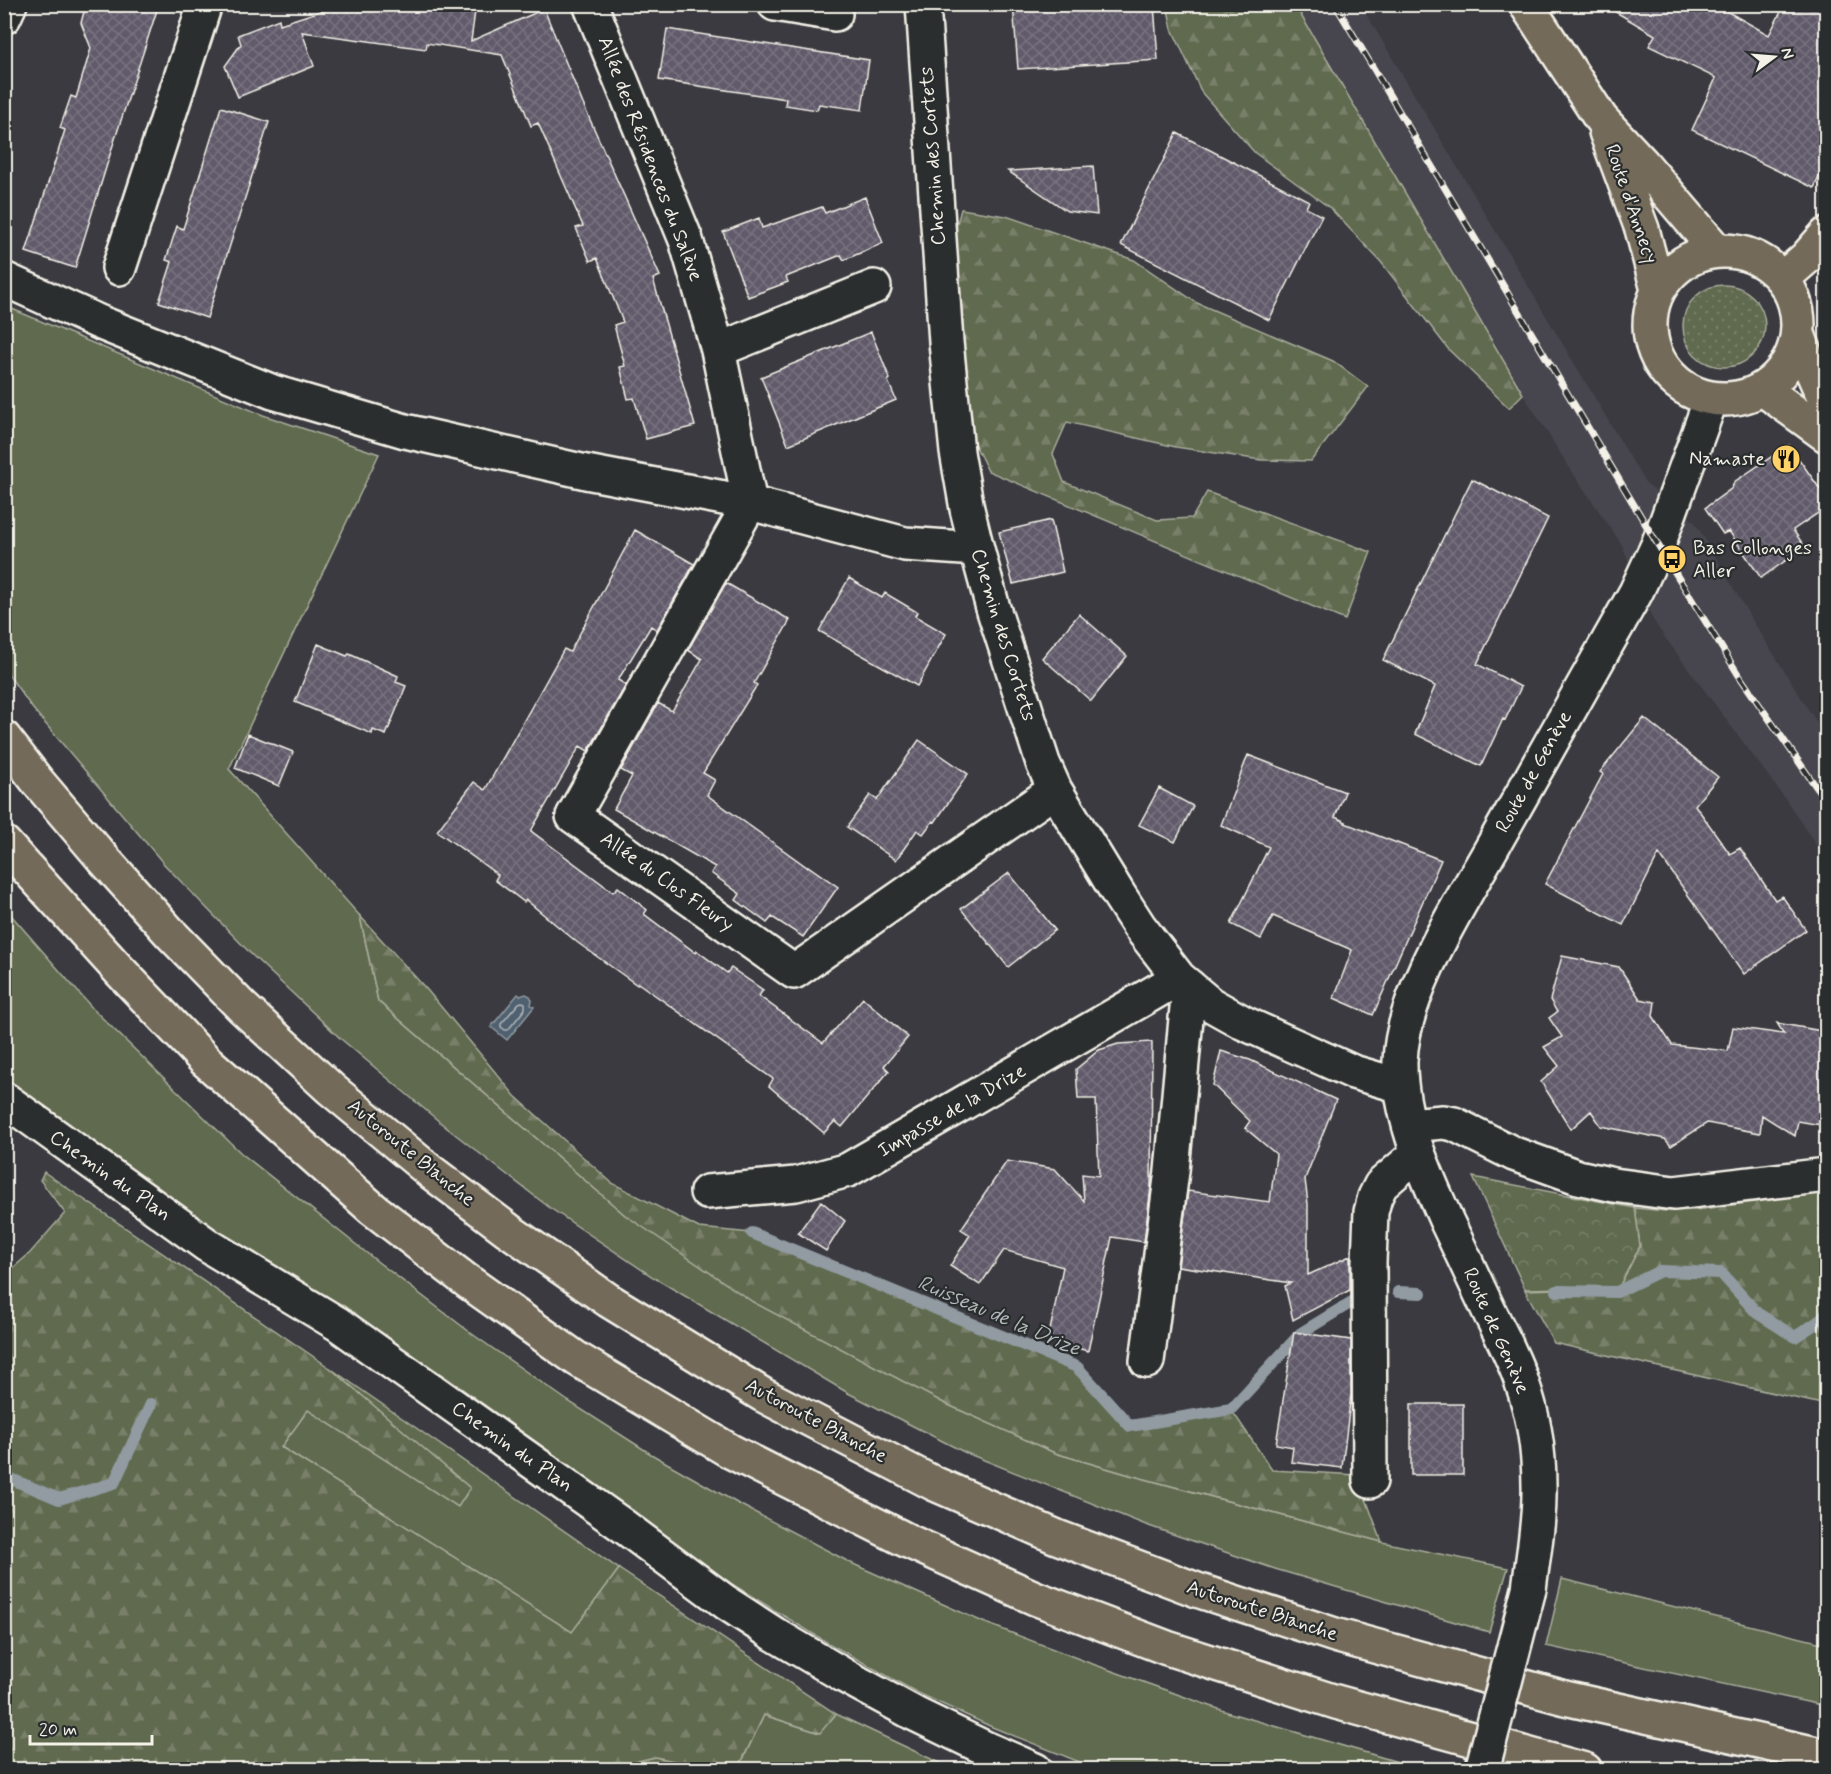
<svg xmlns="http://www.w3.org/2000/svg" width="1831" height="1774" font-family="Mynerve,sans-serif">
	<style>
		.built { fill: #46444d }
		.grass { fill: #616a50; stroke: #aaae9c; stroke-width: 1.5 }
		.forest { fill: url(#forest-firs); stroke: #aaae9c; stroke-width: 1.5 }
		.park { fill: url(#park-crowns); stroke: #aaae9c; stroke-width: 1.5 }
		.garden { fill: url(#garden-dots); stroke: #aaae9c; stroke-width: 1.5 }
		.water { fill: #4f6171; stroke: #919ba1; stroke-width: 1.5 }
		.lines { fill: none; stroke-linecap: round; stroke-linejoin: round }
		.shore { stroke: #b2b7b8; stroke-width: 1.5 }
		.stream { stroke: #919ba1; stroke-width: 12 }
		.building { fill: url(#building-cross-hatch); stroke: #f4f1e8; stroke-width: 1.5 }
		.minor-casing { stroke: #f4f1e8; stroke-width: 38 }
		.major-casing { stroke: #f4f1e8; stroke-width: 38 }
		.highway-casing { stroke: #f4f1e8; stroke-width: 38 }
		.minor { stroke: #2a2d2e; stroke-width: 33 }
		.major { stroke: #736a5a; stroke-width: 33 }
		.highway { stroke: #736a5a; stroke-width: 33 }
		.rail-casing { stroke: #f4f1e8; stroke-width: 7 }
		.rail { stroke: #2a2d2e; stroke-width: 4.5; stroke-dasharray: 14; stroke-linecap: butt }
		.minor-bridge-casing { stroke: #f4f1e8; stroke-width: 38; stroke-linecap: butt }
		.minor-bridge { stroke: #2a2d2e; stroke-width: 33 }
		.labels { text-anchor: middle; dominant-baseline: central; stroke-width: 4.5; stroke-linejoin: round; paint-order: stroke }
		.street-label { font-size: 20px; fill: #f4f1e8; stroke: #2a2d2e }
		.poi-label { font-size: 20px; fill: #f4f1e8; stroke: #2a2d2e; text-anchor: end }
		.water-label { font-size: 21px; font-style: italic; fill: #b2b7b8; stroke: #2a2d2e }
	</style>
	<defs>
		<pattern id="forest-firs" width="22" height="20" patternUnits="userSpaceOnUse" patternTransform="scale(1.5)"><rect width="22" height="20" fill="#616a50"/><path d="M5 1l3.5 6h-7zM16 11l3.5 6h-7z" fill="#788069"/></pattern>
		<pattern id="park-crowns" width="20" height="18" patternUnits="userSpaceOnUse" patternTransform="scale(1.5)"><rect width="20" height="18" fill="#616a50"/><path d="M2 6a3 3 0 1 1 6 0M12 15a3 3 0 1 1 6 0" fill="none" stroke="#788069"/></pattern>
		<pattern id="garden-dots" width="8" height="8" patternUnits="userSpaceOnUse" patternTransform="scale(1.5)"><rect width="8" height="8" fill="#616a50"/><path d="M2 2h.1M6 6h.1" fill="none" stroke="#788069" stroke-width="1.8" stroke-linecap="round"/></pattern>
		<pattern id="building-cross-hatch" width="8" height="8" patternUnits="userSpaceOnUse" patternTransform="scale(1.5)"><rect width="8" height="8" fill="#615a6b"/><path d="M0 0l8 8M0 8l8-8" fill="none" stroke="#787280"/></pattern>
	</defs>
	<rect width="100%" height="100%" fill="#3a3a40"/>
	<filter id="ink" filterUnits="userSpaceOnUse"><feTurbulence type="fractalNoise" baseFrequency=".0167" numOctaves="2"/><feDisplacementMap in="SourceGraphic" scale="12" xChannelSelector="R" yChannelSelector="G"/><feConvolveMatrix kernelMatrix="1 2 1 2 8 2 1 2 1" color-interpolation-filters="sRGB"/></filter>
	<g filter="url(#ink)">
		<path class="built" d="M1295,5H1361L1645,482L1695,522L1750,616L1826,737V860L1786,800L1660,631L1652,618L1622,545L1572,472L1523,394Z"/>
		<path class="grass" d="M5,306L263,415L379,454L229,769L360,916L378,1001L625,1215L944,1403L1055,1453L1130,1475L1382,1542L1508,1568L1489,1632L1275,1569L1146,1525L964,1452L848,1393L653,1277L550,1208L447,1128L341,1039L253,956L164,864L33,709L5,670Z
			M4,907L93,1009L241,1153L378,1262L475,1336L568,1401L651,1454L737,1503L851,1563L983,1622L1087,1662L1230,1713L1422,1769H1097L992,1727L916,1692L828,1643L732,1584L450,1380L345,1308L234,1242L103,1152L5,1079Z
			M330,1368L619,1569L572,1633L281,1447L308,1409L458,1506L470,1489Z
			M1562,1579L1826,1644V1706L1546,1646Z
			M836,1714L946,1766L954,1769L738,1770L764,1715L819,1733Z
			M655,1757L713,1769L599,1770Z"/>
		<path class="forest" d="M1167,5H1295L1523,394L1509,408L1449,350L1381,262L1330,208L1255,153L1202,93L1172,29Z
			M961,209L1006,216L1134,260L1197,303L1333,361L1368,387L1311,461L1261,460L1176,447L1067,422L1053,454L1064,482L1157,520L1192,518L1207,492L1371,552L1345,620L988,471L971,437L950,250Z
			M360,916L428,991L515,1096L612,1183L699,1228L752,1233L1077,1367L1130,1426L1231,1409L1272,1470L1357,1475L1382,1542L1130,1475L1055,1453L944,1403L753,1302L625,1215L378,1001Z
			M44,1172L330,1368L470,1488L458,1507L308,1410L281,1447L572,1632L619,1569L836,1714L820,1733L764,1715L738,1769H713L655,1757L599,1770L5,1769V1275L30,1253L65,1213L40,1180Z
			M1826,1192V1405L1554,1343L1525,1290L1619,1287L1640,1246L1635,1208L1666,1211L1696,1210Z"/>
		<path class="park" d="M1473,1177L1635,1208L1640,1246L1619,1287L1525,1289Z"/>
		<path class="garden" d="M1683 326a41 41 0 1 1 82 0a41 41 0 1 1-82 0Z"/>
		<path class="water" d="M518,994L520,996L526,994L530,996L532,1000L531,1005L534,1007L507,1040L491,1027Z"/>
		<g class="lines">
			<path class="shore" d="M522,1002L525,1003V1009L508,1030H505L501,1027V1024L519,1003Z"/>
			<path class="stream" d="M752,1233L1077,1367L1130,1426L1231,1409L1301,1333L1355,1300
				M1557,1291L1617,1292L1660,1271L1721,1273L1757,1313L1795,1337L1818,1322L1826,1313
				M1398,1292L1421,1293
				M4,1476L59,1499L114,1483L151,1404"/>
		</g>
		<path class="building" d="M86,4H159L113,145L75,268L26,252L65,130L60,128L71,96L76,98L91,48L81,23Z
			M330,4H476L471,41L544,9L583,104L660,276L653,279L695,426L646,439L634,398L628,399L620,367L625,366L614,325L623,322L597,258L590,261L576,228L583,226L565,185L538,123L531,126L502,55L427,43L426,49L302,32L314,66L238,97L225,66L241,44L238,35L279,19L280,24L330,8Z
			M1013,4H1154L1158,60L1018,69Z
			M1602,4H1714L1769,35L1785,4H1827V160L1814,188L1692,130L1716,78L1649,46L1655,35Z
			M667,29L869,60L862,110L819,104L817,110L785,105L786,99L659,80Z
			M221,107L269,122L207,318L159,302L172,262L166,260L177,226L183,229Z
			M1177,133L1309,201L1306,208L1322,216L1269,320L1121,245Z
			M1093,166L1097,215L1067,211L1008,171Z
			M865,197L883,243L844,260L841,255L786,277L788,282L748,297L723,232L759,218L762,228L822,207L825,213Z
			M871,332L890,379L888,381L896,400L788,445L761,377Z
			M1789,445L1827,499V507L1793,530L1805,547L1761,578L1729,531L1723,534L1705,508L1732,488L1734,482Z
			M1472,479L1548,518L1477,664L1521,687L1505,720L1503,719L1481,766L1415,734L1435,686L1383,660Z
			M1051,520L1063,572L1013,584L999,532Z
			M635,530L694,564L657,630L651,626L618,680L626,685L588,751L580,746L531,831L613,892L618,887L647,910L644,914L696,953L697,951L727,973L731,968L763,990L759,996L823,1043L863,998L908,1037L884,1066L889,1071L842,1127L835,1121L824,1133L769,1086L773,1079L638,983L637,985L578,943L526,900L524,902L495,880L498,875L437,831L474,782L485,790L564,649L570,652Z
			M849,578L882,598L885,593L917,612L915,616L946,634L917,686L819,631Z
			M726,583L790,620L754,683L757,685L703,773L715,780L707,795L807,867L808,866L838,887L803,937L772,917L767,923L736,900L740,894L711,873L715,867L614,809L632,776L621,770L658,703L672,711L702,659L688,650Z
			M1079,614L1127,656L1091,701L1042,658Z
			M318,644L347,656L349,654L398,676L396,682L406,686L386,735L373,730L372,734L295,702Z
			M1644,718L1718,777L1695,805L1730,854L1740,848L1775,900L1782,896L1806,930L1744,974L1659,854L1623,925L1545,884L1603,774L1600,772Z
			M248,734L293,752L279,786L235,768Z
			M919,740L968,774L935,822L933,821L923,834L917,830L896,860L847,827L870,795L877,800Z
			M1248,755L1345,792L1335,817L1346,822L1345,823L1441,860L1373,1015L1334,998L1352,950L1273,916L1261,939L1231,924L1269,847L1221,825Z
			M1159,788L1193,806L1175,842L1139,825Z
			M1009,873L1055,930L1008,967L961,909Z
			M1562,956L1619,967L1640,999L1655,1002L1653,1016L1672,1045L1728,1051L1733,1027L1784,1034L1777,1023L1827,1032V1126L1798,1121L1795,1136L1762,1115L1760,1133L1707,1123L1671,1146L1665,1139L1601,1126L1591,1111L1571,1129L1541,1082L1559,1066L1544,1047L1562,1037L1549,1018L1557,1012L1550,1000Z
			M1152,1042L1151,1187L1144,1242L1112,1237L1088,1351L1048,1340L1063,1267L1004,1250L980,1285L950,1266L970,1235L961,1229L1007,1161L1055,1169L1084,1201L1082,1174L1099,1176L1096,1099H1078L1076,1069L1099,1050L1118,1044Z
			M1221,1051L1250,1060L1336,1100L1305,1179L1308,1204V1275L1350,1256V1290L1293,1320L1285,1286L1291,1283L1178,1266L1188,1191L1270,1202L1276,1154L1245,1128L1250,1121L1213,1085Z
			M821,1201L845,1221L826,1251L798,1233Z
			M1294,1332L1351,1340V1394L1342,1468L1291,1462L1293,1447L1276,1444Z
			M1411,1404H1463V1475H1411Z"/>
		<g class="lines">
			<g class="minor-casing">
				<path id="minor" d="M590,4L686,240L718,350L750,503L905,544L977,549
					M775,4L835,14
					M923,4L946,342L957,452L967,509L977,549L993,608L1043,763L1055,790L1119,895L1139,926L1179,978L1210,1004L1244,1023L1353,1072L1401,1086
					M4,17L10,4
					M119,268L205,4
					M4,279L101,323L273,392L405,431L586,472L750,503L573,816L794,972L1055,790
					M718,350L874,287
					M4,1099L207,1245L338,1324L622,1525L728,1604L774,1634L845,1676L915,1714L987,1749L1035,1770
					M1409,1125L1443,1122L1454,1124L1514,1154L1578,1177L1614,1185L1674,1193L1826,1175
					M707,1192L796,1184L848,1170L1179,978
					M1147,1361L1172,1171L1189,986
					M1370,1481L1369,1262L1371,1212L1375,1197L1381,1185L1418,1153
					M1529,1589C1533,1555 1540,1521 1539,1486C1539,1451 1533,1413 1521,1380C1513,1357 1502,1336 1491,1315C1476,1284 1462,1253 1447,1222C1425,1172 1399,1117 1400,1061C1403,990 1460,905 1494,844C1541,760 1588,676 1636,592L1658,545L1711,399"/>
			</g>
			<g class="major-casing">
				<path id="major" d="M1526,4L1601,119L1643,164L1717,251
					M1606,132L1642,229L1658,290
					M1650 325a74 74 0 1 1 148 0a74 74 0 1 1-148 0Z
					M1782,279L1806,258L1826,235
					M1798,334L1810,366L1826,402
					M1763,389L1826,435"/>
			</g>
			<g class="highway-casing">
				<path id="highway" d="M4,738L38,782L100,855L171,934L242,1007L331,1089L431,1172L508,1230L608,1300L763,1395L933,1483L1057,1537L1197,1590L1338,1636L1569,1699L1826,1756
					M4,843L119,970L205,1060L373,1209L467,1281L577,1359L730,1451L908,1541L1035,1598L1167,1648L1336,1702L1585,1770"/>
			</g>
			<use href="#minor" class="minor"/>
			<use href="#major" class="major"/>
			<use href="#highway" class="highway"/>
			<g class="rail-casing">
				<path id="rail" d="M1335,4L1658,545L1738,674L1826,801"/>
			</g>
			<use href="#rail" class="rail"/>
			<g class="minor-bridge-casing">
				<path id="minor-bridge" d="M1482,1770L1529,1589"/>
			</g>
			<use href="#minor-bridge" class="minor-bridge"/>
		</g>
	</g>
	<defs>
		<g id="restaurant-disc" transform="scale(1.5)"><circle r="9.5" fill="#ffd166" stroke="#2a2d2e"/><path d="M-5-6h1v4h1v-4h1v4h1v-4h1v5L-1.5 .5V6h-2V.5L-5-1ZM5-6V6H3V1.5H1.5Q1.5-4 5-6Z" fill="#111"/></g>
		<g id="bus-disc" transform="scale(1.5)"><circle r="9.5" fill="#ffd166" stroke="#2a2d2e"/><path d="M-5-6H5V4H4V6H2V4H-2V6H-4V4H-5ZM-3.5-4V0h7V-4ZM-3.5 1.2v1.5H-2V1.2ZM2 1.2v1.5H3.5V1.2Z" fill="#111"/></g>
	</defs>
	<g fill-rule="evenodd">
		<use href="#restaurant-disc" x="1786" y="459"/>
		<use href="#bus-disc" x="1672" y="559"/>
	</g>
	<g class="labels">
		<g class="street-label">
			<text transform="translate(933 156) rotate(-94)">Chemin des Cortets</text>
			<text transform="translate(650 159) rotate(69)">Allée des Résidences du Salève</text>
			<text transform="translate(1631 204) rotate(71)">Route d'Annecy</text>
			<text transform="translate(1003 635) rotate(73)">Chemin des Cortets</text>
			<text transform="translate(1534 772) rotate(-61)">Route de Genève</text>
			<text transform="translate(667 882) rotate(35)">Allée du Clos Fleury</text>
			<text transform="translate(952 1111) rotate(-30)">Impasse de la Drize</text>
			<text transform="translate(411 1153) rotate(39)">Autoroute Blanche</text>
			<text transform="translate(110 1176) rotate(35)">Chemin du Plan</text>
			<text transform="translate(1496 1331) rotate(66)">Route de Genève</text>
			<text transform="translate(816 1421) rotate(28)">Autoroute Blanche</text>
			<text transform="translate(512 1447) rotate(35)">Chemin du Plan</text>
			<text transform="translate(1262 1611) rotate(18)">Autoroute Blanche</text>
		</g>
		<g class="poi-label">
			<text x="1765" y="459">Namaste</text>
			<text x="1693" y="548" text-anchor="start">Bas Collonges<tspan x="1693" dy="23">Aller</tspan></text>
		</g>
		<g class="water-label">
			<text transform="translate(999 1316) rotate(23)">Ruisseau de la Drize</text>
		</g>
	</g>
	<rect width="1831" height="1774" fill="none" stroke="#2a2d2e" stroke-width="24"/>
	<rect x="12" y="12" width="1807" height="1750" fill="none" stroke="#f4f1e8" stroke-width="2" filter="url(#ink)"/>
	<g transform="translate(1774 57) rotate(74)" stroke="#2a2d2e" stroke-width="4.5" paint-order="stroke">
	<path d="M0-4.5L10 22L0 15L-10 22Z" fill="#f4f1e8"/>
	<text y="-9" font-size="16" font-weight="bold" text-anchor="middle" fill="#f4f1e8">N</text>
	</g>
	<path d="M30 1735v9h122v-9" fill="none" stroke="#f4f1e8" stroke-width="3"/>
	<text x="39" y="1735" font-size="18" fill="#f4f1e8" stroke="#2a2d2e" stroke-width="4.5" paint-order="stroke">20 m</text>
</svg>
